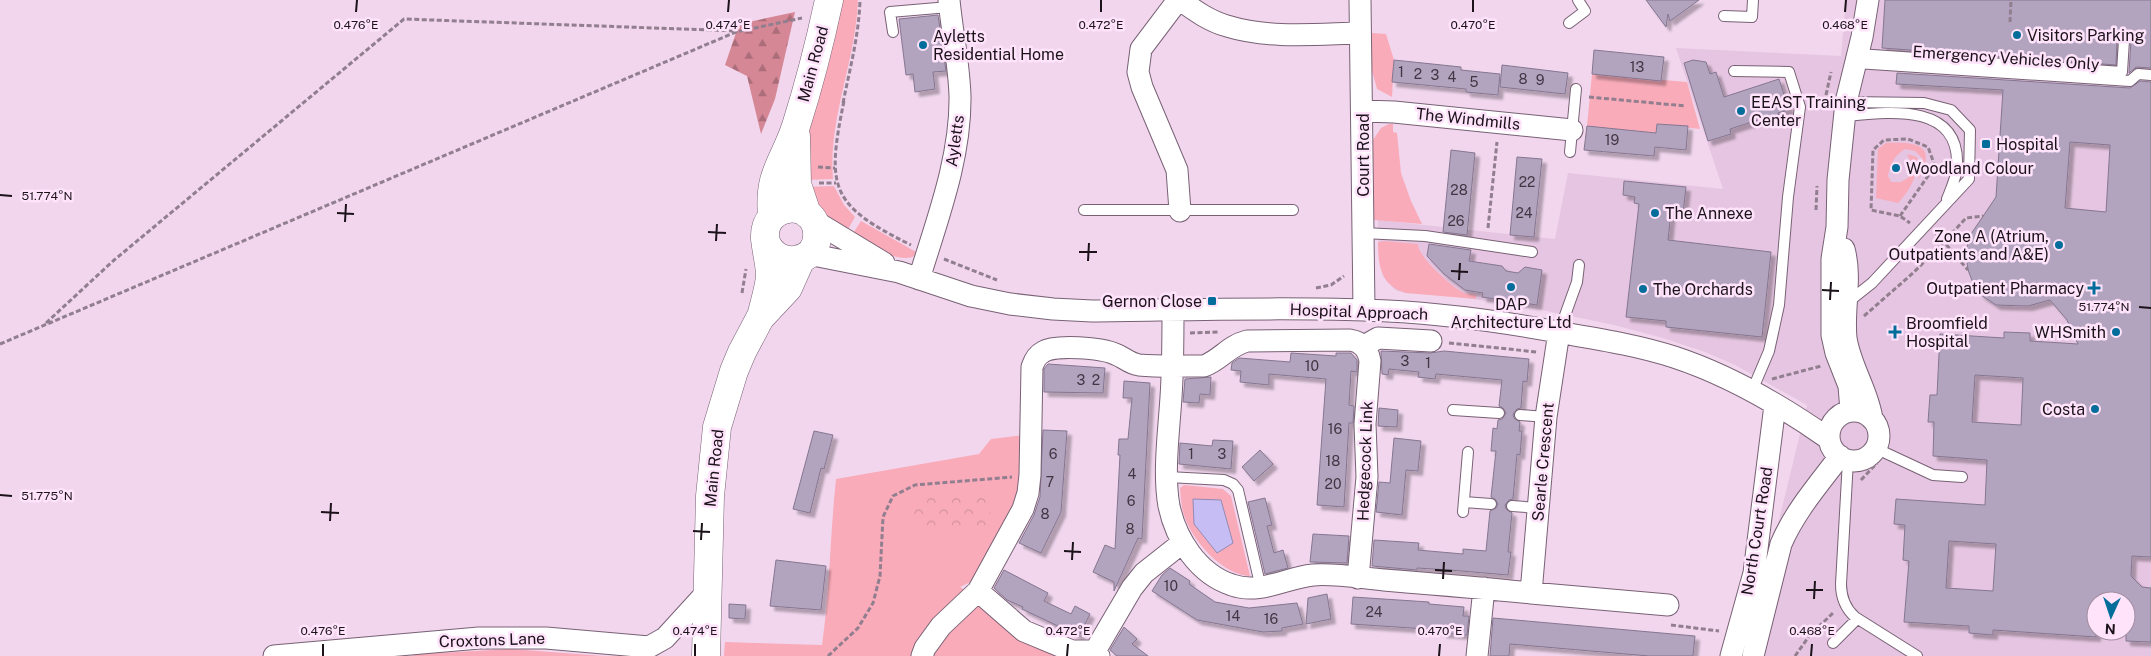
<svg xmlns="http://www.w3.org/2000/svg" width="2151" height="656" font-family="'Public Sans',sans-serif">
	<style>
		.built { fill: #e5c5e1; fill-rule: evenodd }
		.grass { fill: #f9abb9 }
		.forest { fill: url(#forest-firs) }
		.park { fill: url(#park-crowns) }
		.water { fill: #c6bdf5; stroke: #938ab3 }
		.building { fill: #b2a3be; stroke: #857690; fill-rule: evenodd; filter: url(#shadow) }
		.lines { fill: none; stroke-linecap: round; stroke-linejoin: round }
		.service-casing { stroke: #786175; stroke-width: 12 }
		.minor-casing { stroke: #786175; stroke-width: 23 }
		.secondary-casing { stroke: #786175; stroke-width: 29 }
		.path { stroke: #917e8e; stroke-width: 3; stroke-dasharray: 5 2.5; stroke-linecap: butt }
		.service { stroke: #fff; stroke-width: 10 }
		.minor { stroke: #fff; stroke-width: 21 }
		.secondary { stroke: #fff; stroke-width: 28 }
		.ticks { fill: none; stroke: #1b121a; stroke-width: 2 }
		.poi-dot { fill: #026d9a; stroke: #fee3fb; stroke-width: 2 }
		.labels { text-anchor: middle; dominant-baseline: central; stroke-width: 5; stroke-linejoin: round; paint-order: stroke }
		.number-label { font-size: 14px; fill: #413643 }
		.poi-label { font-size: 16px; fill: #1b121a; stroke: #fee3fb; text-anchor: start }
		.street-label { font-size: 16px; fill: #1b121a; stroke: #fee3fb }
		.ticks-label { font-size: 12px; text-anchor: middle; fill: #1b121a; stroke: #fee3fb; stroke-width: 5; stroke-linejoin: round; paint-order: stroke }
	</style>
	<defs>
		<pattern id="forest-firs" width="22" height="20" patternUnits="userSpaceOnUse" patternTransform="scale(1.25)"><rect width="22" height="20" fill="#d58796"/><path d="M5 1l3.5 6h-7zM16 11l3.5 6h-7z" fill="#ac6d7a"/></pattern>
		<pattern id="park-crowns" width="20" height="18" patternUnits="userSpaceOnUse" patternTransform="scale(1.25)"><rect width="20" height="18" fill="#f9abb9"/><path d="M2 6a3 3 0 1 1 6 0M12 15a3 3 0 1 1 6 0" fill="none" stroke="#d5929e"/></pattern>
		<filter id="shadow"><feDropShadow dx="4.5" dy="4.5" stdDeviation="1" flood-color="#0004"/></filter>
	</defs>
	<rect width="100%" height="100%" fill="#f1d6ee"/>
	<path class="built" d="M1846,0H2151V656H1746L1807,405L1735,365L1705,352L1663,338L1614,325L1542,310L1454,296L1406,293L1395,290L1383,276L1379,259L1378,220L1555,239L1568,173L1723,189L1676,48L1841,56ZM2096,601H2126V631H2096Z"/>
	<path class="grass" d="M839,0H858C856,61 828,118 833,179L805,180L807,133Z
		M1372,33L1386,34L1394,60L1392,97L1377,89L1371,67Z
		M1592,74L1687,82L1700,129L1657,124L1656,133L1587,126Z
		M1389,124H1393V132L1397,133L1401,173L1411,201L1422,224L1374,220L1373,140L1381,128Z
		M1886,143C1917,142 1938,144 1918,180L1923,159L1915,151L1905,149C1894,156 1890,164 1888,176L1891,182H1901L1909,177L1913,166L1907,154L1917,157C1920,173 1909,192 1898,203L1876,198L1878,149Z
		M834,186L844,205L855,217L847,231L819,210L806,187Z
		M861,221L918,253C904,269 868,243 852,235Z
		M1384,241L1418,244C1417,256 1453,288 1464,293C1468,294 1473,294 1476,295V299L1406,293C1381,286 1378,266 1378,242Z
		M1024,435L1021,498L977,579L960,587L1068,656H724L725,642L822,645C830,590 830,535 836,479L979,454L991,439Z
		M1184,485L1223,489L1231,496L1250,576C1223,575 1192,541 1184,515C1181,507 1181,497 1180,488Z
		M512,649L603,656H410L421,654Z"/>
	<path class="forest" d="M795,12L775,99L761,134L747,76L725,65L739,24Z"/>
	<path class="park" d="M989,493L991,526L915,531L912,499Z"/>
	<path class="water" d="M1193,499L1221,500L1233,543L1217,553L1194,524Z"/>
	<path class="building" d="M1646,0H1699L1670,21L1668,14L1666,27Z
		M1885,0H2151V68L2136,67L2129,73L2131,40L2128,35L2125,33L2121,34L2117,39L2116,65L1882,48Z
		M938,15L946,71L933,72L935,89L915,92L913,74L906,75L899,19Z
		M1594,50L1664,57L1661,81L1592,74Z
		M1394,60L1461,67V70L1500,74L1498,95L1466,92V89L1392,82Z
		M1693,60L1706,62L1710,74L1716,72L1724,97L1779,79L1789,110L1778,113L1779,117L1762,122L1761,119L1730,129L1731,134L1708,141L1684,63Z
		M1502,65L1568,73L1565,94L1500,87Z
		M1897,73L2130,88L2140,81L2151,82V557L2132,556L2131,576L2142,587L2151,588V642L2126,641V601H2096V637L1993,630V635L1969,633V626L1904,622L1909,561L1903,560L1905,525L1894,524L1896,499L1985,505L1987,460L1933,456L1934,422H1928L1930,395H1937L1940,334L2004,338V332L2030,333V341L2078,344L2067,320L2050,300L2028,306L1996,305L1981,295L1973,283L1968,270L1966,253L1969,237L1996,197L2003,90L1896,84ZM2070,142L2110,145L2106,212L2065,208ZM1975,375L2023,378L2021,425L1972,422ZM1949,541L1996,544L1993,591L1946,588Z
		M1657,124L1688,126L1686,150L1655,147L1654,156L1584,150L1587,126L1656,133Z
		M1451,150L1475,153L1467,235L1443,232Z
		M1517,157L1542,159L1534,237L1510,235Z
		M1624,181L1686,187L1683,213L1671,212L1668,240L1771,252L1762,337L1666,327V321L1626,317L1639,204L1634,203L1635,197L1623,195Z
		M1429,244L1471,250L1469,261L1502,266L1506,271L1518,273L1525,267L1542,270L1537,305L1482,297L1483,293L1465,290L1444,274L1427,256Z
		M1381,351L1430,353L1444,351L1529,359L1527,382L1523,381L1521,408L1517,409L1513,414L1514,418L1520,422L1519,431H1522L1520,455L1517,454L1513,499L1509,500L1505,505L1506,509L1512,513L1508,552H1511L1508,575L1450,570L1417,568V570L1372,566L1374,540L1419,543L1418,550L1463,554V549L1486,551L1490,511L1496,508L1498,504L1495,499L1491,497L1496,451H1491L1493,428L1497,429L1498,420L1502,419L1506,413L1503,408L1499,406L1502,380L1436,374L1435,379L1418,377L1419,372L1389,369L1388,375L1382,374Z
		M1291,353L1336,356V353H1351L1357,360V372L1351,371L1349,405L1354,406L1353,423H1349L1344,507L1317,505L1326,379L1269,374V385L1240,382L1241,371L1231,370L1232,363L1239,358L1290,362Z
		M1048,364L1105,368L1103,393L1044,392V369Z
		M1211,377L1210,395L1200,394L1199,403L1183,402L1185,379Z
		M1124,381L1150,383L1142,539L1138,538L1114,591V582L1093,572L1105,545L1115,549L1120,455H1118L1119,439H1128L1132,398H1123Z
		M1379,408L1398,410L1397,427L1378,426Z
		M1043,430L1067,431L1061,512L1041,553L1019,543L1034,515L1040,497Z
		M814,431L833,435L824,469L821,468L810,513L793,509Z
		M1394,438L1421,441L1418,471L1406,470L1402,515L1376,512L1379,482L1390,483Z
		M1213,440L1233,441L1231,469L1179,464L1180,443L1212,446Z
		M1260,450L1273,464L1254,481L1242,467Z
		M1265,498L1272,525L1267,526L1274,553L1283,550L1288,568L1265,574L1248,502Z
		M1313,534L1349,536L1347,563L1310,562Z
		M776,560L826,566L821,610L770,606Z
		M1170,568L1190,581L1189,584L1215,602L1249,608L1297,603L1303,624L1282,628V631L1263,632L1197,620L1152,591L1162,575Z
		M1004,570L1048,593L1044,601L1071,614L1075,606L1090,614L1079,636L1022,609L1023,607L1007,600L994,588Z
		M1327,594L1331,619L1306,624L1308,598Z
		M1353,597L1429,602V604L1464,607L1463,616H1469L1467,635L1442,633V630L1351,624Z
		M729,604L746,605L745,619L729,618Z
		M1493,618L1695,636L1693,656H1649L1510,644L1509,656H1490Z
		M1124,627L1137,639L1132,644L1148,656H1117L1110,650Z"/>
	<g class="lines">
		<g class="service-casing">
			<path id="service" d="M1724,16L1752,17L1753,0
				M1569,23L1585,11L1578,0
				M893,32L890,12L949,7
				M1858,54L2122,72L2124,40
				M1856,63L2130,81L2138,74L2151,75
				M1734,71L1789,72L1800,107L1788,197L1779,305L1769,351L1752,391
				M1846,102L1924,103L1951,110L1970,130L1969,179L1872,283L1848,302
				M1845,116C1888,112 1960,102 1957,166C1957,176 1951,189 1947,199
				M1570,152L1576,89
				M1084,210H1293
				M1363,233L1425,236L1532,252
				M1559,332L1577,282L1579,265
				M1453,410L1499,413
				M1520,415L1546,417
				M1875,448L1933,475L1962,477
				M1848,460L1841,584C1841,598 1845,608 1855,617L1917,656
				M1168,477L1224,480L1233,484L1238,490L1261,588
				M1464,502L1491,504
				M1512,506L1538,508
				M1463,512L1468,452
				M1833,643L1857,619"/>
		</g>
		<g class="minor-casing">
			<path id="minor" d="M1178,0L1141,49L1138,72L1142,87L1177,170L1180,211
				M1180,0C1194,10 1209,21 1227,26C1269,39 1316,34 1360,33
				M1360,0L1364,310
				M1363,111L1394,112L1572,130
				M813,220L884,263
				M1844,249C1852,278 1843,309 1846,338C1850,366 1868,391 1872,419
				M808,254L899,272L971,296L1010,304L1053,309L1092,311C1182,310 1273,307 1364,310C1433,312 1501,321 1569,334C1604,340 1640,346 1674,357C1729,375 1782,406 1829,439
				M919,279C937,220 961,158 960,96C959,63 952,32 949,0
				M1173,310C1173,339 1173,368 1171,397C1169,430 1163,473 1169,506C1176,539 1198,574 1232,585C1260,595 1285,578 1313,575C1334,573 1362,578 1384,580C1433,584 1482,588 1531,593L1546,417L1559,332
				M1364,346L1378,338L1431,341
				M1851,411L1849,386L1836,353L1832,335V259L1837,227L1838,180L1846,102L1862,37L1868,0
				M1829 436a25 25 0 1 1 50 0a25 25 0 1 1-50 0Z
				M978,591L1024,631L1072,651H1095L1099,656
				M1531,593L1668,605
				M1095,651L1132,588L1144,573L1182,543
				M274,656L479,638H546L649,647L665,638L707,592
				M922,656L925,648L941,626L978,591L1023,509L1028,493L1030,475L1032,367C1034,361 1037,355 1043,352C1055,344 1102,348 1115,354C1124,357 1128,363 1139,365C1160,367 1183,366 1204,366C1222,359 1228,346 1247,341L1350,340C1362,342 1368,349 1370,361L1365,424L1367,477L1358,578
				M1477,656L1484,588
				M1731,656L1754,573L1775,405
				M1753,656L1781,544C1795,511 1819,484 1840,456"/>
		</g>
		<g class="secondary-casing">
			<path id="secondary" d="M796,136L797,184L807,214
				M772,216C768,173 784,163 796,126C809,85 820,42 829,0
				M761,317C764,304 769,289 770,276C770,264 766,251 765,238C763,202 814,198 817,232C820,265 774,271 765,239
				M706,656L710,496L717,427L734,371L742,352L760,318L788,288L801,259"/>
		</g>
		<path class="path" d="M2010,22L2011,0
			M1826,95L1831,72
			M1589,97L1686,106
			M844,101C826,188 830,205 911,245
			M843,103C850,68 859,35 860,0
			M818,167L835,168
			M819,183H836
			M1816,210L1817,186
			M1900,216L1935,166L1928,147L1908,139L1884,140L1873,150L1871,210L1900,216L1910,223
			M1488,228L1497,142
			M1936,234L1944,242L1966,218L1983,216
			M944,259L997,280
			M1316,288L1331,285L1344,276
			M742,293L746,269
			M1864,316L1913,273L1944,242L1968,270
			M46,323L113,261L404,19L738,31
			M1190,333L1219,332
			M1449,343L1537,352
			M0,344L736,32L802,18
			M1772,379L1821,366
			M1861,480L1877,463
			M1671,625L1719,631
			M828,656L858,628L873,603L880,576L883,517L893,496L915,485L1012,477
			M1795,656L1810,635L1834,612"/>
		<use href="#service" class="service"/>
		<use href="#minor" class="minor"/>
		<use href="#secondary" class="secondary"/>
	</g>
	<path class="ticks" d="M356,12L357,0M728,12L729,0M1101,12V0M1473,12V0M1845,12L1846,0M0,195L12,196M337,213L354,214M345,222L346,204M708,232L726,233M716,241L717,224M1079,252H1097M1088,261L1089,243M1451,271L1468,272M1459,280L1460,263M1822,290L1839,291M1830,300L1831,282M2139,307L2151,308M0,495L12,496M321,512L339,513M330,521L331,503M693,531L710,532M701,540L702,523M1064,551L1081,552M1072,560L1073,542M1435,570L1452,571M1443,579L1444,562M1806,590H1823M1814,599L1815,581M323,656V644M695,656V644M1067,656L1068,644M1439,656L1440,644M1811,656L1812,644"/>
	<g class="poi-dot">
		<circle cx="2017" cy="35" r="5"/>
		<circle cx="923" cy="45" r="5"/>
		<circle cx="1741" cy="111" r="5"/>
		<rect x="1981" y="139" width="10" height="10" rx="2.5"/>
		<circle cx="1896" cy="168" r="5"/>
		<circle cx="1655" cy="213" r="5"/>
		<circle cx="2059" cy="245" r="5"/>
		<circle cx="1511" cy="287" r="5"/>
		<path d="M2091.5 280.5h5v5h5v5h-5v5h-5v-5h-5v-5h5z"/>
		<circle cx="1643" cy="289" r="5"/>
		<rect x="1207" y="296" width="10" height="10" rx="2.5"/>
		<path d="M1892.5 324.5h5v5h5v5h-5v5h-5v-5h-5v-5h5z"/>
		<circle cx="2116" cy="332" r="5"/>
		<circle cx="2095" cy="409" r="5"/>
	</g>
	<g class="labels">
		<g class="number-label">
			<text x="1637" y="67">13</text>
			<text x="1401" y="72">1</text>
			<text x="1418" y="74">2</text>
			<text x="1435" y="75">3</text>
			<text x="1452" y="77">4</text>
			<text x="1523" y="79">8</text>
			<text x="1540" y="80">9</text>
			<text x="1474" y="82">5</text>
			<text x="1612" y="140">19</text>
			<text x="1527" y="182">22</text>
			<text x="1459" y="190">28</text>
			<text x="1524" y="213">24</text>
			<text x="1456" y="221">26</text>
			<text x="1405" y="361">3</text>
			<text x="1428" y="363">1</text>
			<text x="1312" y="366">10</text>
			<text x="1081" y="380">3</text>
			<text x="1096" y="380">2</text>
			<text x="1335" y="429">16</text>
			<text x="1053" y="454">6</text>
			<text x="1191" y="454">1</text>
			<text x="1222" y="454">3</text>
			<text x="1333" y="461">18</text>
			<text x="1132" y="474">4</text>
			<text x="1050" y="482">7</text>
			<text x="1333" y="484">20</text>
			<text x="1131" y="501">6</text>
			<text x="1045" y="514">8</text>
			<text x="1130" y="529">8</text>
			<text x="1171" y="586">10</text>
			<text x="1374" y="612">24</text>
			<text x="1233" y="616">14</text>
			<text x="1271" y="619">16</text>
		</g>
		<g class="poi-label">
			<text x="2027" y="35">Visitors Parking</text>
			<text x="933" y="36">Ayletts<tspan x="933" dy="18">Residential Home</tspan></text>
			<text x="1751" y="102">EEAST Training<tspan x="1751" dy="18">Center</tspan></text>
			<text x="1996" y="144">Hospital</text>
			<text x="1906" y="168">Woodland Colour</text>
			<text x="1665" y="213">The Annexe</text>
			<text x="2049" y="236" text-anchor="end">Zone A (Atrium,<tspan x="2049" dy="18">Outpatients and A&amp;E)</tspan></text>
			<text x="2084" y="288" text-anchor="end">Outpatient Pharmacy</text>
			<text x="1653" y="289">The Orchards</text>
			<text x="1202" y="301" text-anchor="end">Gernon Close</text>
			<text x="1511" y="304" text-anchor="middle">DAP<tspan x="1511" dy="18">Architecture Ltd</tspan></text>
			<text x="1906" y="323">Broomfield<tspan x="1906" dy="18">Hospital</tspan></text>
			<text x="2106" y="332" text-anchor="end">WHSmith</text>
			<text x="2085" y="409" text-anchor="end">Costa</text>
		</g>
		<g class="street-label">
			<text transform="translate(2006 58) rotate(4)">Emergency Vehicles Only</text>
			<text transform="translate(813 64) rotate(-75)">Main Road</text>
			<text transform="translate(1468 119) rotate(6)">The Windmills</text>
			<text transform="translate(955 141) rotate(-82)">Ayletts</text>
			<text transform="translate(1363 155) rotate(-90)">Court Road</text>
			<text transform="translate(1359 312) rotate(2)">Hospital Approach</text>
			<text transform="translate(1365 461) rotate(-88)">Hedgecock Link</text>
			<text transform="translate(1543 462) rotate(-85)">Searle Crescent</text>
			<text transform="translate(714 468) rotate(-84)">Main Road</text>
			<text transform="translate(1757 531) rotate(-81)">North Court Road</text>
			<text transform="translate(492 640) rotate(-2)">Croxtons Lane</text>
		</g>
	</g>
	<g class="ticks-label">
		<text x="356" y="29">0.476°E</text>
		<text x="728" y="29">0.474°E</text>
		<text x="1101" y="29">0.472°E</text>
		<text x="1473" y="29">0.470°E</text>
		<text x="1845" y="29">0.468°E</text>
		<text x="47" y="200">51.774°N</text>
		<text x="2104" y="311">51.774°N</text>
		<text x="47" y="500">51.775°N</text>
		<text x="323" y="635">0.476°E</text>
		<text x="695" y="635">0.474°E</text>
		<text x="1068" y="635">0.472°E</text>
		<text x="1440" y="635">0.470°E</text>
		<text x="1812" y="635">0.468°E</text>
	</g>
	<g transform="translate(2111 616) rotate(183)"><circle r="24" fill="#fee3fb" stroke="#a38fa1"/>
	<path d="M0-4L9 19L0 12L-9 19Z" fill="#026d9a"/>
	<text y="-8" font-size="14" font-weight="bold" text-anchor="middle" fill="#1b121a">N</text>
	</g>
</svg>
